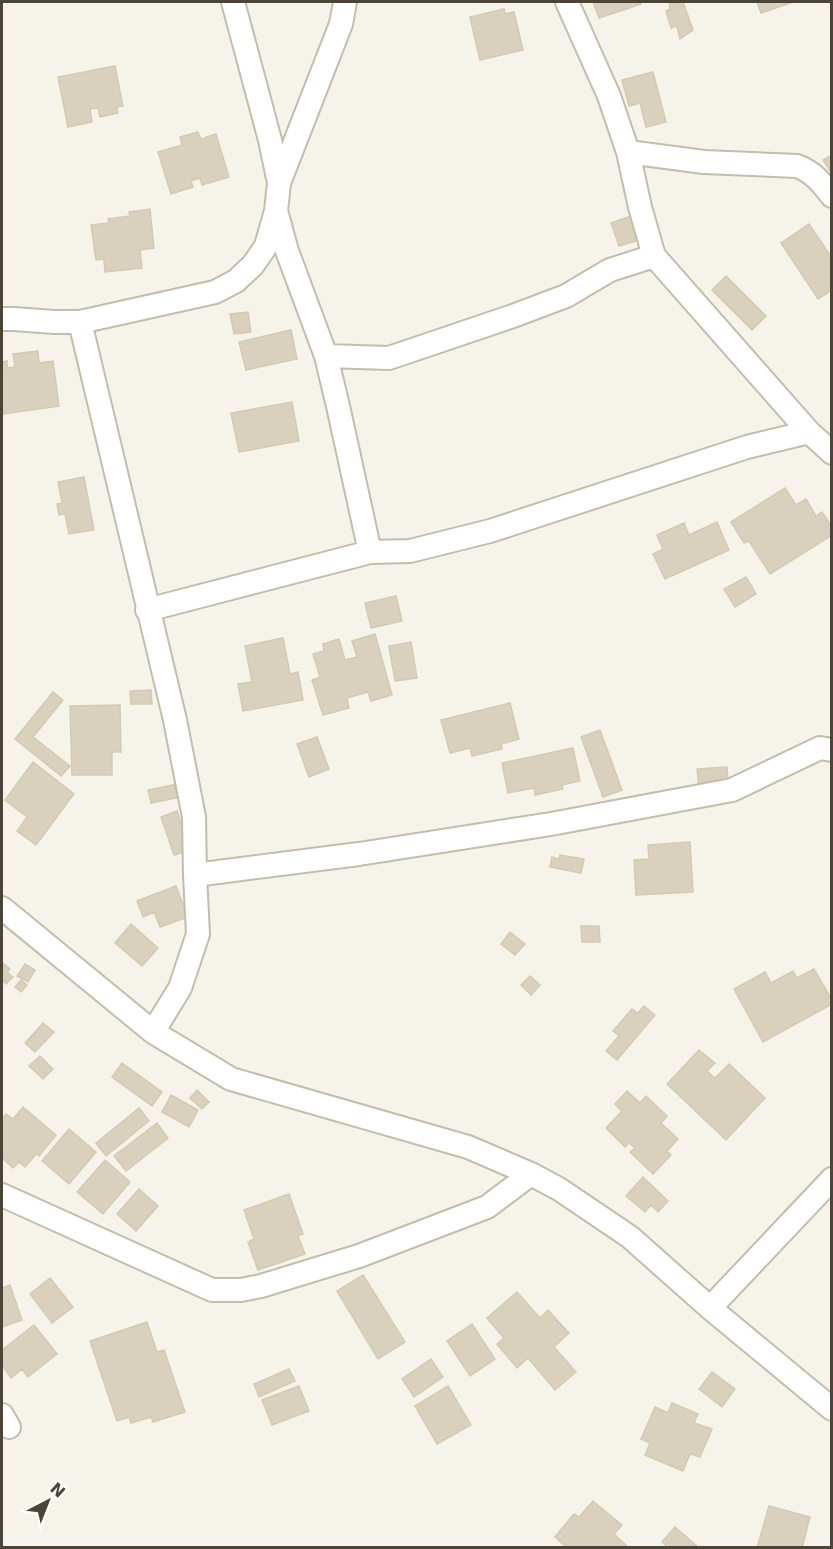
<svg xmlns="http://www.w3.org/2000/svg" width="833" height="1549" font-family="'DejaVu Sans',sans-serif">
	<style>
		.building { fill: #d9d1be; stroke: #d5cab0; stroke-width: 1.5 }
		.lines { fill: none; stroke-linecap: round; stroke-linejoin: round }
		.street-casing { stroke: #c3bdab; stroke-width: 26 }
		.street { stroke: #fff; stroke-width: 22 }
	</style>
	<rect width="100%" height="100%" fill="#f6f4ea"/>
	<path class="building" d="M593,2H640L641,4L599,18Z
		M669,2H683L693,30L680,39L677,26L671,28L666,11L670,9Z
		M757,2H793L761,13Z
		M504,9L505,14L514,12L523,50L480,60L470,17Z
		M115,66L123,106L117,107L118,113L100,117L98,108L90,109L92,122L68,127L58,77Z
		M653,72L666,122L646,127L640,103L629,106L622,80Z
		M198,132L201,139L216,134L229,177L202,185L200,178L191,181L193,187L171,194L158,152L182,145L180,137Z
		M832,155V174L823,160Z
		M150,209L154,248L140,250L142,268L105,272L104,259L96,260L91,225L109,223L108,219L130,216L129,212Z
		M631,216L639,240L619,246L611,223Z
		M809,224L832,258V290L818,299L781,243Z
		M726,276L766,316L752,330L712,290Z
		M248,312L251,332L234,334L230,314Z
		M291,330L297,359L246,370L239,342Z
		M38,351L39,363L53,361L59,406L3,414V410H2V362L7,361V368L15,367L13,354Z
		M292,402L299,441L239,452L231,413Z
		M84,477L94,530L69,534L65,514L59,515L57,504L62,503L58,482Z
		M785,488L796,505L806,499L816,516L822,512L832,527V535L770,574L749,541L744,543L731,522Z
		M717,522L729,550L665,579L653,554L663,549L657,535L684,523L689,535Z
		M746,577L756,594L735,607L724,589Z
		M396,596L402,621L371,628L365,603Z
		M375,634L392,695L371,701L368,692L347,698L349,708L323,715L312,680L320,677L313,654L324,651L323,644L339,639L345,660L357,657L352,641Z
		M283,638L290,674L298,672L303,700L243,711L238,684L252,682L245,646Z
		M411,642L417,678L395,681L389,646Z
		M151,690L152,704H131L130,691Z
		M53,692L63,700L33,737L70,766L61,776L15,739Z
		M510,703L519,739L501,744L502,749L472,756L470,748L450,753L441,720Z
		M120,705L121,752H112V775H72L70,706Z
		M600,730L622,790L603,797L581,737Z
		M317,737L329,769L309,777L297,744Z
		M573,748L580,781L562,785L563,789L535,795L534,788L508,793L502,763Z
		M33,762L74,794L36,845L17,831L27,817L5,800Z
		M727,767L728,786L699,788L697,769Z
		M178,784L181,797L151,803L148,790Z
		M177,811L190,850L174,855L161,817Z
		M690,842L693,892L636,895L634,860L649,859L648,845Z
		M560,855L584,859L581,873L550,867L552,857L559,859Z
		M176,886L188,917L160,927L154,912L143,917L137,901Z
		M131,924L158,948L142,966L115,943Z
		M581,926H599L600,942H582Z
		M510,932L525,944L515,955L501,944Z
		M3,963L10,969L7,972L13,977L6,984L2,980V973L4,970L2,968Z
		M25,964L35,970L28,982L17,976Z
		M814,969L832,1000V1004L763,1042L734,989L765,972L771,983L793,971L797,978Z
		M530,976L540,985L531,995L521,985Z
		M21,980L27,985L21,992L15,987Z
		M644,1006L655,1015L617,1060L606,1051L619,1036L613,1031L632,1009L638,1013Z
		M43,1023L54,1032L35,1052L25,1043Z
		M699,1050L715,1063L707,1071L715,1078L729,1064L765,1098L726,1140L667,1084Z
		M40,1056L53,1069L43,1079L29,1066Z
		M122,1063L162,1092L152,1106L112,1077Z
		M197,1090L209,1102L202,1109L190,1098Z
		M627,1091L640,1103L646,1096L667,1116L661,1123L678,1139L667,1151L671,1155L653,1174L630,1152L635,1148L629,1143L625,1147L606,1128L622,1111L615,1104Z
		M171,1095L198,1110L189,1127L162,1112Z
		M23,1107L56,1135L39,1156L37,1153L25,1167L19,1162L13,1168L2,1158V1119L6,1114L13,1119Z
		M139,1108L149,1121L106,1156L96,1143Z
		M157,1123L168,1138L126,1171L114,1156Z
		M69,1129L96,1152L69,1184L42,1161Z
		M105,1160L130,1182L103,1214L77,1192Z
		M643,1177L668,1201L658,1212L651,1205L645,1212L626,1196Z
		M139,1189L158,1206L136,1231L117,1214Z
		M289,1194L303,1234L298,1236L305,1254L258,1270L248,1242L254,1239L244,1210Z
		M363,1275L405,1342L378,1359L337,1291Z
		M50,1278L73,1307L52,1323L30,1294Z
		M10,1285L22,1320L2,1327V1288Z
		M517,1292L540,1318L548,1310L569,1333L554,1347L576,1372L555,1390L528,1358L517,1368L497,1344L504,1338L487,1318Z
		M147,1322L157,1352L164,1350L185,1412L153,1422L151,1417L131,1423L129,1417L117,1421L90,1341Z
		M472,1324L495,1359L470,1376L447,1341Z
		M34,1325L57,1354L28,1377L22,1369L11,1378L2,1365V1350Z
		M431,1359L443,1377L414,1397L402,1379Z
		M289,1369L295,1381L259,1397L254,1384Z
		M712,1372L735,1389L722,1407L699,1389Z
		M299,1386L309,1411L272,1425L262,1400Z
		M448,1386L471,1425L437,1444L415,1406Z
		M672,1403L698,1414L694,1423L712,1429L700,1457L690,1454L683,1471L645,1455L650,1443L641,1439L655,1407L668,1413Z
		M593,1501L622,1525L614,1534L629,1548H564L565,1546L555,1537L574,1514L579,1517Z
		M769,1506L810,1517L802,1548H757Z
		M675,1527L699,1548H669L662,1542Z"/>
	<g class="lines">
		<g class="street-casing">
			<path id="street" d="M567,2L609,96L628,152L640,207L654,256L809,432L832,453
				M628,152L704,162L797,166C813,172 821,182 832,196
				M279,183L341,24L345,2
				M276,211L287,251L326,356L338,406L370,552
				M2,319H14L54,322H80L215,292L236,281L253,265L266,246L276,211L279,183L270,140L233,2
				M80,322L175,720L194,817L195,875L198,934L180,988L153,1032
				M326,356L389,358L513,316L566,296L610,270L654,256
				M147,610L370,552L410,551L490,531L747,447L809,432
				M195,875L359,854L551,824L732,790L820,748L832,750
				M2,908L153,1032L231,1079L468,1147L531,1174L559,1189L630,1237L710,1308L832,1409
				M2,1195L212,1290H241L261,1286L359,1256L487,1207L531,1174
				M710,1308L832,1179
				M2,1415L9,1427"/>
		</g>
		<use href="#street" class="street"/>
	</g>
	<rect width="833" height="1549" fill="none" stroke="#4c4537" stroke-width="6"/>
	<g transform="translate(48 1501) rotate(42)" stroke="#ffffff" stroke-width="4.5" paint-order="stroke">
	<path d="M0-4.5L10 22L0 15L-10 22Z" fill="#4c4537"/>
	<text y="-9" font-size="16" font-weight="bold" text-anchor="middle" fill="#4c4537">N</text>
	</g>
</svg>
